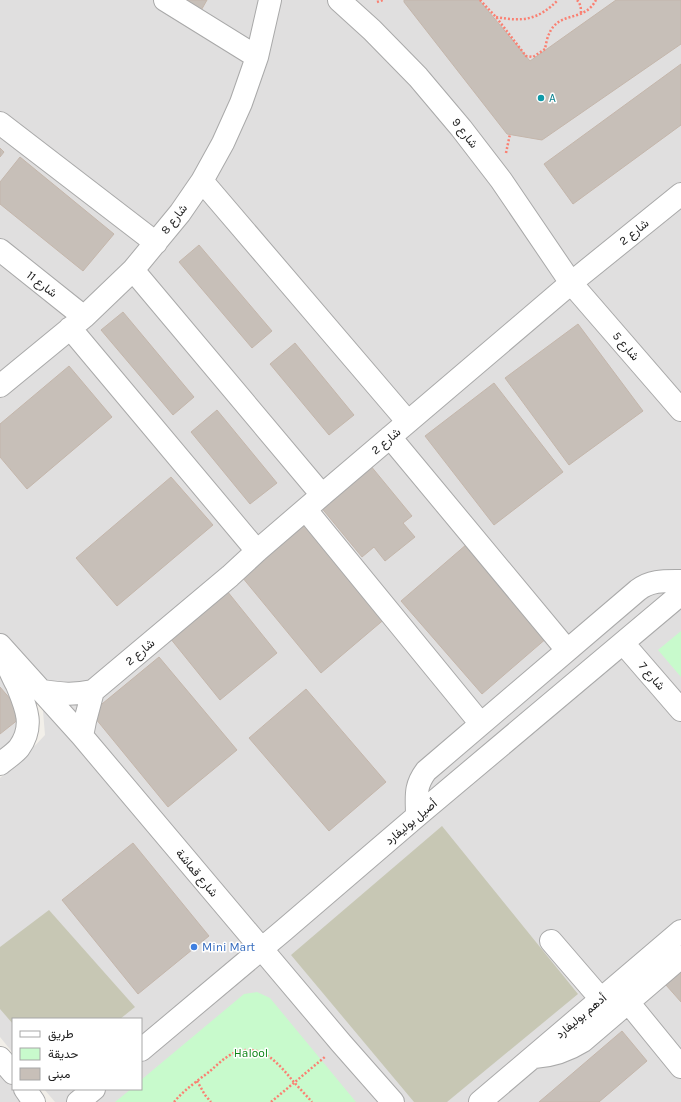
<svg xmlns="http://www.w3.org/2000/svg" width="681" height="1102" font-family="Karla,Vazirmatn,sans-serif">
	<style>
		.residential { fill: #e0dfdf }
		.construction { fill: #c7c7b4 }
		.park { fill: #c8facc }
		.building { fill: #c7bfb8; stroke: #c4b6ab }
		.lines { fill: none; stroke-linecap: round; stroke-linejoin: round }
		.minor-casing { stroke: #a9a9a9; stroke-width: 24 }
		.path { stroke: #fa8072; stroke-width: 2.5; stroke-dasharray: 2 2; stroke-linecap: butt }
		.minor { stroke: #fff; stroke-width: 22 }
		.culture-dot { fill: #0f9aa8; stroke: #fff; stroke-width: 1.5 }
		.shop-dot { fill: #3f7fe0; stroke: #fff; stroke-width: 1.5 }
		.labels { text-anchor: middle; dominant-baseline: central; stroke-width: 3; stroke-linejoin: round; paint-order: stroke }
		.culture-label { font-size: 12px; fill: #0d838f; stroke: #fff; text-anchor: start }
		.street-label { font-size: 12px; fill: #222; stroke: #fff }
		.shop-label { font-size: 12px; fill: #366cbe; stroke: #fff; text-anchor: start }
		.park-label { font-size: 12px; fill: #0c8416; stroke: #fff }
	</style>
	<rect width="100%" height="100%" fill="#f2efe9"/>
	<path class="residential" d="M0,0H681V185L95,682L26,690L28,726L0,759Z
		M681,203V1102H55L44,1089H141V1019H13V1053L0,1037V778L28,753L45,735L42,699L82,700Z
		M0,1052L13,1067V1089H32L44,1102H0Z"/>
	<path class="construction" d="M442,826L578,994L447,1102H414L291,955Z
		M49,910L135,1007L120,1019H13V1024L0,1009V947Z"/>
	<path class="park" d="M681,631V677L658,650Z
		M257,992L270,998L356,1102H115L131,1089H141V1080L244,994Z"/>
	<path class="building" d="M174,0H207L199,14Z
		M404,0H479L530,61L616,0H681V44L542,140L507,134L404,2Z
		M681,64V125L573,204L544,164Z
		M0,148L4,152L0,157Z
		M20,157L114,234L83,271L0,204V182Z
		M199,245L272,331L252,348L179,262Z
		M123,312L194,397L173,415L101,330Z
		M578,324L643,411L569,465L505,378Z
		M295,343L354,415L329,435L270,364Z
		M69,366L112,417L27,489L0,457V424Z
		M494,383L563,472L494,525L425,436Z
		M217,410L277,483L250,504L191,432Z
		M370,465L412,516L403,523L415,537L385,561L374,547L362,557L320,506Z
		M171,477L213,525L117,606L76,558Z
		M308,522L387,617L321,673L242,577Z
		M467,544L548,637L482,694L401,601Z
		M227,591L277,653L220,700L170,638Z
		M159,657L237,750L168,807L91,713Z
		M0,687L24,715L0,734Z
		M306,689L386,782L329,831L249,738Z
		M133,843L209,936L138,994L62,900Z
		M681,972V1002L666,985Z
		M622,1031L647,1061L599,1102H539Z"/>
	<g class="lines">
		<g class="minor-casing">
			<path id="minor" d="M165,0L257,57
				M339,0L372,30L418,77L461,128L501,180L571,283L681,410
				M0,123L156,243
				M202,181L408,422
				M0,250L84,317
				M133,270L322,495
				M70,328L257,551
				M0,386L84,317L133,270L180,213L202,181L223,143L241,103L257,57L270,0
				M390,437L567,650
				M306,510L481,724
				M623,643L681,710
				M0,645L82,736L341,1043L393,1102
				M42,691C62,694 74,695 93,691L230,576L257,551L322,495L571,283L681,194
				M82,736L85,721L93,691
				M0,764C6,759 14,754 19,748C35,726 26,707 17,685C12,676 8,666 4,657
				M417,816C417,797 414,787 426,771L638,590C651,580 665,581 681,581
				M551,941L601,999
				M628,1002L681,1067
				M141,1050L284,930L417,816L681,594
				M535,1057C553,1056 567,1051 583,1041L681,957
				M0,1058L13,1073
				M25,1089L34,1102
				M78,1102L94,1089
				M480,1102L681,931"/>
		</g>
		<path class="path" d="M480,0L496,17L526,56L533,57L545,49C546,44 547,38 549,34C559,10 584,23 596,0
			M577,0C581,4 581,9 581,14
			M377,2L383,0
			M496,17C523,22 538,20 558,0
			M506,153L510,134
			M197,1081L205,1095L211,1102
			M174,1102C184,1090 197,1081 209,1072C217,1065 225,1057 234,1053C261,1042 278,1063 293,1081C299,1088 306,1095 312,1102
			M271,1102L326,1056"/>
		<use href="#minor" class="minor"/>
	</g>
	<circle class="culture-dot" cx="541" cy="98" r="4"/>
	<circle class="shop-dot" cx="194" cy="947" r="4"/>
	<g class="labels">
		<g class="culture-label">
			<text x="549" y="98">A</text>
		</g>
		<g class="street-label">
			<text transform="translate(465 133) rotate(52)">شارع 9</text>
			<text transform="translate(174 219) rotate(-52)">شارع 8</text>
			<text transform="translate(634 232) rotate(-39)">شارع 2</text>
			<text transform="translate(42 284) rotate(38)">شارع 11</text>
			<text transform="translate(626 346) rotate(49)">شارع 5</text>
			<text transform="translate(386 441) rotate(-40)">شارع 2</text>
			<text transform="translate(140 652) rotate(-40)">شارع 2</text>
			<text transform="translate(652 676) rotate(49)">شارع 7</text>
			<text transform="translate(411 822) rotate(-40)">أصيل بوليفارد</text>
			<text transform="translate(197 873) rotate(50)">شارع قماشة</text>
			<text transform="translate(581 1016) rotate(-40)">أدهم بوليفارد</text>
		</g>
		<g class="shop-label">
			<text x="202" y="947">Mini Mart</text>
		</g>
		<g class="park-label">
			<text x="251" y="1053">Halool</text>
		</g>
	</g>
	<rect x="12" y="1018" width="130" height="72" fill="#ffffff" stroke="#a7a7a7"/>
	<rect x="20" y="1031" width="20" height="6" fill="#ffffff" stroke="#a7a7a7"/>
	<text x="48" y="1038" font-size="12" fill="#222222">طريق</text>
	<rect x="20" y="1048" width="20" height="12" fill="#c8facc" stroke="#a7a7a7"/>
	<text x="48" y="1058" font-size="12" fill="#222222">حديقة</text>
	<rect x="20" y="1068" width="20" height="12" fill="#c7bfb8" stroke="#a7a7a7"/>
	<text x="48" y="1078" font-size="12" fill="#222222">مبنى</text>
</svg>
